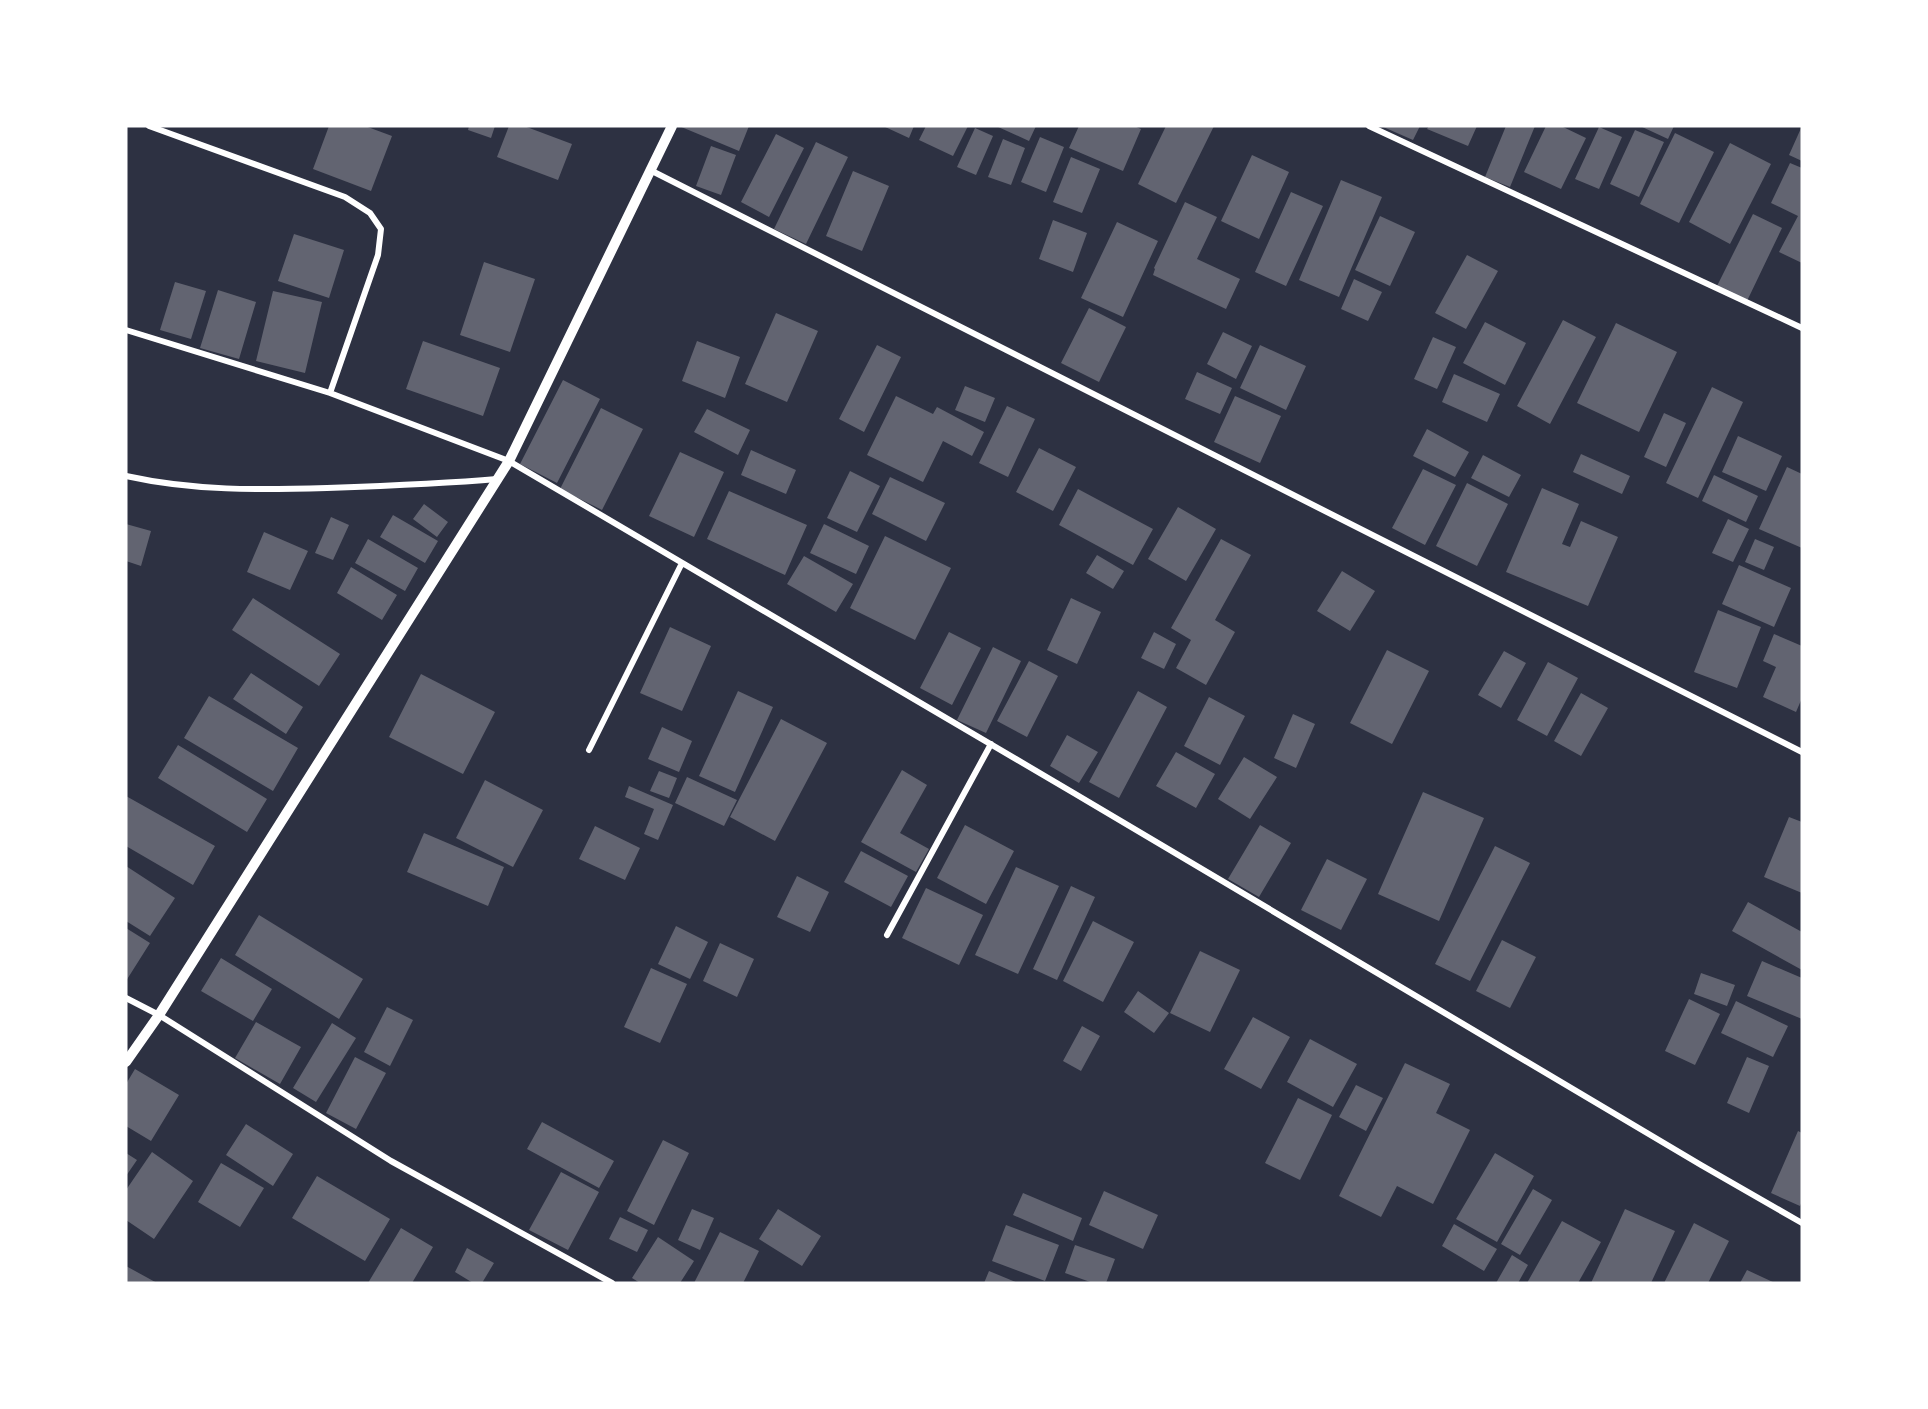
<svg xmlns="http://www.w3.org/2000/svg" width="1928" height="1409" font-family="Georgia,serif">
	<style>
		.building { fill: #626471 }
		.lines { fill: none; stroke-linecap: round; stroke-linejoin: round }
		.minor { stroke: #fff; stroke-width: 6 }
		.tertiary { stroke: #fff; stroke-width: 10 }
	</style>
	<rect width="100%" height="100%" fill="#2d3142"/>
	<path class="building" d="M329,126H365L392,136L371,191L313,169Z
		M469,126H495L491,138L468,130Z
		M509,126H524L572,144L558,180L497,157Z
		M679,126H749L739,151Z
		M883,126H914L909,138Z
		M926,126H968L953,156L919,140Z
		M996,126H1036L1029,141Z
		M1079,126H1134L1141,129L1123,171L1069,148Z
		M1166,126H1214L1176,203L1138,184Z
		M1381,126H1420L1413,140Z
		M1429,126H1477L1468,146L1427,129Z
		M1506,126H1535L1510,187L1485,177Z
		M1546,126H1561L1586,138L1561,189L1524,172Z
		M1640,126H1674L1668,139Z
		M1802,126V161L1789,155Z
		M1599,127L1622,137L1599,189L1575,179Z
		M975,128L993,136L976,175L957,167Z
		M1635,130L1664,142L1639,197L1610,184Z
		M1675,133L1714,152L1679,223L1640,204Z
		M776,134L804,148L769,217L741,202Z
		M1040,137L1064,147L1046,192L1021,182Z
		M1003,139L1025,148L1011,185L988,177Z
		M816,142L848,157L806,244L774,229Z
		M1730,143L1771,164L1730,244L1689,222Z
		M711,146L736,155L721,195L696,186Z
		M1252,155L1289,172L1259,239L1221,221Z
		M1071,157L1100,169L1082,213L1053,202Z
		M1790,163L1802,168V263L1779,252L1798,216L1771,203Z
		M853,171L889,186L862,251L826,236Z
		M1341,180L1382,197L1339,297L1299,280Z
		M1291,192L1323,206L1286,286L1255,272Z
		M1185,202L1217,217L1197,259L1240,279L1226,309L1153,275L1155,269L1154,268Z
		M1753,214L1782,228L1747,301L1717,286Z
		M1380,216L1415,232L1390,286L1355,270Z
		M1053,220L1087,233L1073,272L1039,259Z
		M1117,222L1158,241L1123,317L1081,298Z
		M294,234L344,250L329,298L278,281Z
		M1467,255L1498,271L1466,329L1435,313Z
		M484,262L535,279L510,352L460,335Z
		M1354,279L1382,292L1368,321L1341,309Z
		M175,282L206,291L191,339L160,330Z
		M218,290L256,302L239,359L200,348Z
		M273,291L322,302L305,373L256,361Z
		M1089,308L1126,327L1099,382L1061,363Z
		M776,313L818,331L787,402L745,384Z
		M1563,320L1596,337L1550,424L1517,406Z
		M1485,322L1526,343L1505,385L1463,363Z
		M1616,323L1677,352L1639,432L1577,403Z
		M1223,332L1252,346L1236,379L1207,364Z
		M1433,337L1456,347L1437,389L1414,379Z
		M423,341L500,368L483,416L406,389Z
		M697,341L740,357L725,398L682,381Z
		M877,345L901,357L864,432L839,419Z
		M1260,345L1306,366L1286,410L1240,388Z
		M1197,372L1232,388L1220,414L1185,399Z
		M1454,374L1500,394L1487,422L1442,402Z
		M563,380L600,399L557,483L520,464Z
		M965,386L995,398L985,422L955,410Z
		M1712,387L1743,402L1698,498L1666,483Z
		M896,396L933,414L937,407L984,432L972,456L943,441L923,482L867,455Z
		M1235,396L1281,416L1260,463L1214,442Z
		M1007,406L1035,419L1008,477L979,463Z
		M601,408L643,429L602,510L560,489Z
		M707,409L750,430L738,455L694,432Z
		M1664,413L1686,423L1666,467L1644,457Z
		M1427,429L1469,452L1455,477L1413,456Z
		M1738,436L1782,456L1766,491L1722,472Z
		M1039,448L1076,467L1053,511L1016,492Z
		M751,450L796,470L786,494L741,475Z
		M680,452L724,472L694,537L649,516Z
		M1581,454L1630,476L1622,494L1573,472Z
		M1483,455L1521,475L1509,497L1471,478Z
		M1787,467L1802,474V548L1759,529Z
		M1423,469L1456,485L1425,545L1392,528Z
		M850,471L880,486L857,532L827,518Z
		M1714,475L1758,496L1746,522L1702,501Z
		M890,477L945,503L926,541L872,514Z
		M1467,483L1508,504L1477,566L1436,546Z
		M1542,488L1579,504L1562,544L1570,547L1581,521L1618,537L1588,606L1506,572Z
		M1078,489L1153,529L1133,565L1059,525Z
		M729,491L807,525L785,575L707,539Z
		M424,504L448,522L437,537L413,519Z
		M1178,507L1216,529L1186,581L1148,559Z
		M393,515L438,541L425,563L380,537Z
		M331,517L349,525L333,560L315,553Z
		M1728,519L1749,529L1733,562L1712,553Z
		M126,524L151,531L141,566L126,561Z
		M824,524L869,546L856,574L810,553Z
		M264,532L308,551L290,590L247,572Z
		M885,536L951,568L915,640L850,608Z
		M368,539L418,568L405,591L355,563Z
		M1221,539L1251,555L1215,620L1235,632L1206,685L1176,668L1191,640L1171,628Z
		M1755,539L1774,547L1764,570L1745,562Z
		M1097,555L1124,571L1113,589L1086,573Z
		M804,556L853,584L836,612L787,584Z
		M1739,565L1791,588L1774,627L1722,604Z
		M351,567L397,595L382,620L337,593Z
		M1342,571L1375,591L1350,631L1317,611Z
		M253,598L340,654L319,686L232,630Z
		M1071,598L1101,612L1077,664L1047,650Z
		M1718,610L1761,627L1737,688L1694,672Z
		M670,627L711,646L682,711L640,693Z
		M949,632L981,648L952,705L920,688Z
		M1154,632L1176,644L1164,669L1141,658Z
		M1774,634L1802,646V698L1796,712L1763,697L1776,667L1763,661Z
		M993,647L1021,661L986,733L957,720Z
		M1387,650L1429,671L1392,744L1350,723Z
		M1504,651L1526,663L1501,708L1478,695Z
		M1029,661L1058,676L1027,737L997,721Z
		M1548,662L1578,678L1547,736L1517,720Z
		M251,673L303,707L286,734L233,699Z
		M421,674L495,712L463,774L389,737Z
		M738,691L773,707L735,792L699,776Z
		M1138,691L1167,707L1119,798L1089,782Z
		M1581,693L1608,708L1581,756L1554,741Z
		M209,696L298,748L273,791L184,738Z
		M1209,697L1245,716L1220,765L1184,746Z
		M1293,714L1315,724L1296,768L1274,758Z
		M781,719L827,743L775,841L730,817Z
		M662,727L692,741L679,772L648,759Z
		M1067,735L1098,752L1079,783L1050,766Z
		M178,745L267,799L247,832L158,778Z
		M1176,752L1215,774L1196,808L1156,786Z
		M1244,757L1277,777L1250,819L1218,799Z
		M902,770L927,785L900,833L929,849L916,872L861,842Z
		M659,771L677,778L669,798L650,791Z
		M687,777L737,800L724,826L675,803Z
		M485,780L543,810L513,867L456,838Z
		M629,786L673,805L658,840L644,834L654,809L625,797Z
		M1423,792L1484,818L1439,921L1378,894Z
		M126,796L215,846L193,885L126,846Z
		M1789,817L1802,822V893L1764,877Z
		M965,825L1014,851L986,904L937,878Z
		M1260,825L1291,843L1259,897L1228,879Z
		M595,826L640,848L625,880L579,859Z
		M424,833L504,867L488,906L407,872Z
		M1495,846L1530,863L1470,981L1435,964Z
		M861,851L908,876L891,907L844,882Z
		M1327,859L1367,879L1341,930L1301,910Z
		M126,866L175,898L150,936L126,921Z
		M1016,867L1059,886L1018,974L975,955Z
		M797,876L829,892L810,932L777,917Z
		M1071,886L1095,897L1057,980L1033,969Z
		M926,888L983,915L959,965L902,938Z
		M1748,902L1802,932V970L1732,931Z
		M259,915L363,979L339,1019L235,955Z
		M1093,921L1134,942L1103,1002L1063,981Z
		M676,926L708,942L690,979L658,964Z
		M126,928L150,943L126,981Z
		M1502,940L1536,957L1510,1008L1476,991Z
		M720,943L754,959L737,997L703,981Z
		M1200,951L1240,970L1210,1032L1170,1013Z
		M221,958L272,989L253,1021L201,991Z
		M1762,961L1802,978V1019L1747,996Z
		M651,968L687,984L660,1043L624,1027Z
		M1701,973L1735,985L1727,1006L1694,994Z
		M1138,991L1169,1013L1154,1033L1124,1012Z
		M1689,999L1720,1014L1695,1065L1665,1051Z
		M1736,1001L1788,1026L1773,1057L1721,1033Z
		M387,1007L413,1020L390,1066L364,1052Z
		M1253,1017L1290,1037L1261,1089L1224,1069Z
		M256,1022L301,1047L280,1084L235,1058Z
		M332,1023L356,1038L316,1102L293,1088Z
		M1082,1026L1100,1036L1081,1071L1063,1061Z
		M1310,1039L1357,1064L1333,1107L1287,1082Z
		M355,1057L386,1073L356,1129L326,1113Z
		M1747,1057L1769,1066L1749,1113L1727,1103Z
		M1405,1063L1450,1084L1436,1113L1470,1130L1433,1204L1397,1186L1381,1217L1339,1196Z
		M135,1069L179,1095L151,1141L126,1126V1084Z
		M1356,1085L1383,1098L1366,1131L1339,1117Z
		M1298,1098L1332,1115L1300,1180L1265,1163Z
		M542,1122L614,1161L599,1188L527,1149Z
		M246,1124L293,1154L273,1186L226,1155Z
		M1798,1131L1802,1133V1201L1800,1206L1771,1193Z
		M663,1140L689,1153L654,1225L627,1211Z
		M152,1152L193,1181L154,1239L126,1220V1190Z
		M126,1153L137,1160L126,1176Z
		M1495,1153L1534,1176L1497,1242L1456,1219Z
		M221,1163L264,1188L240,1227L198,1202Z
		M561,1172L599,1192L568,1250L529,1230Z
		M317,1176L390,1219L365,1261L292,1218Z
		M1533,1189L1552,1200L1520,1255L1501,1244Z
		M1104,1191L1158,1215L1143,1249L1089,1225Z
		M1023,1193L1082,1218L1073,1241L1013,1215Z
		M692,1209L714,1218L700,1250L678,1240Z
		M778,1209L821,1236L802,1266L759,1239Z
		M1625,1209L1675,1231L1651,1283H1591Z
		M620,1217L648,1230L637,1252L609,1239Z
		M1562,1221L1601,1242L1578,1283H1527Z
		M1694,1223L1729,1241L1708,1283H1664Z
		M1454,1224L1497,1249L1484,1271L1442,1246Z
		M1006,1225L1059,1245L1045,1281L992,1261Z
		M401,1228L433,1247L412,1283H368Z
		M720,1232L759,1251L743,1283H694Z
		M658,1237L694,1261L680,1283H640L632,1278Z
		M1075,1245L1115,1259L1106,1283H1093L1065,1273Z
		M467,1248L494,1263L482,1283H473L455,1272Z
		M1512,1255L1528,1265L1518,1283H1496Z
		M126,1266L157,1283H126Z
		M1747,1270L1775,1283H1740Z
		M989,1271L1018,1283H984Z"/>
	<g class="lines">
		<path class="minor" d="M149,126L345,197L370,213L381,229L378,255L330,393
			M1369,126L1802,328
			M650,170L1802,752
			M126,330L330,393L509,461L1072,792L1701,1165L1802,1223
			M126,476C194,491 258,490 327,488C384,486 441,484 497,479
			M589,750L682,563
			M887,935L991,744
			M126,998L159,1015L391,1161L612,1283"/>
		<path class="tertiary" d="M126,1062L159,1015L509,461L672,126"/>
	</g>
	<rect width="1928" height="1409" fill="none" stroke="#ffffff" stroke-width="255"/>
</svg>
